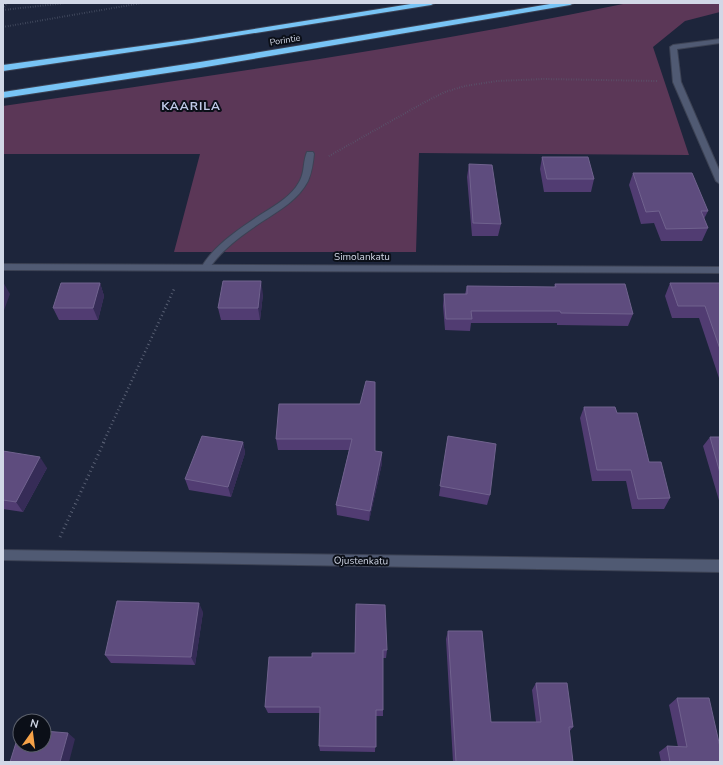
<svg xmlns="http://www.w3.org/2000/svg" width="723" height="765" font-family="'Nunito Sans',sans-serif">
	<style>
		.green { fill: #5b3757 }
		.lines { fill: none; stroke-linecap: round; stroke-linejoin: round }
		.service-casing { stroke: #3c4254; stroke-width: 2 }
		.minor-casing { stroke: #3c4254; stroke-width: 2 }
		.tertiary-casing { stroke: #3c4254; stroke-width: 2 }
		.motorway-casing { stroke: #3c4254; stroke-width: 2 }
		.path-far2 { stroke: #596074; stroke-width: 2; stroke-dasharray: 0.5 2; stroke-linecap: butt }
		.path-far1 { stroke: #596074; stroke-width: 2.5; stroke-dasharray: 1 3; stroke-linecap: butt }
		.path { stroke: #596074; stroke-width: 3; stroke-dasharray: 1 3.5; stroke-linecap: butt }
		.service { fill: #505a73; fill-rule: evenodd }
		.minor { fill: #505a73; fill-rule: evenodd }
		.tertiary { fill: #505a73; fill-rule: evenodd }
		.motorway { fill: #78c4f5; fill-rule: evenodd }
		.wall { fill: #513c72 }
		.shaded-wall { fill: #362c57 }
		.building { fill: #5e4c7e; stroke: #70628e }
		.labels { text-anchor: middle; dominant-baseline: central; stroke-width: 4; stroke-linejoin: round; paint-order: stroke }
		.far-street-label { font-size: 9px; fill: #d1d7e6; stroke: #0b0f18 }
		.street-label { font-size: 10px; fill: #d1d7e6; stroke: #0b0f18 }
		.far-district-label { font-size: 12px; font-weight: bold; letter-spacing: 1px; fill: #c0cbe9; stroke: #0b0f18 }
	</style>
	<rect width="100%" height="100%" fill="#1d253b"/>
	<path class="green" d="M628,3H720V12L685,21L653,47L689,155L419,153L416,252H174L200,154H3V106C212,76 421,46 628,3Z"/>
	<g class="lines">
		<g class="service-casing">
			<path id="service" d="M720,39V43L677,49L681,82L720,172V184L716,181L673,82L670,47L673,45Z
				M307,152H313L314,154C313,163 312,172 308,181C298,200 280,210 263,221C242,235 222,249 208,270H202L201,268C214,245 238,230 260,215C273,207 287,199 296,187C306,174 302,164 307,152Z"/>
		</g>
		<g class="minor-casing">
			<path id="minor" d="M3,550L720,560V572L3,560Z"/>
		</g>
		<g class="tertiary-casing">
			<path id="tertiary" d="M3,264L720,267V273L3,270Z"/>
		</g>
		<g class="motorway-casing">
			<path id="motorway" d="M417,3H435L431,5L192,43L3,71V65L192,39Z
				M556,3H574L570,5L200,68L3,98V92L200,62Z"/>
		</g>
		<path class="path-far2" d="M3,9L7,3
			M3,10L66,3
			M3,27L142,3
			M329,156L425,102L445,92L465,86L497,81L544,79L658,81"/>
		<path class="path-far1" d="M103,443L175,287"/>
		<path class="path" d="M60,537L104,442"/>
		<use href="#service" class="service"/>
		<use href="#minor" class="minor"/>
		<use href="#tertiary" class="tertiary"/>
		<use href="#motorway" class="motorway"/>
	</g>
	<path class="wall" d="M542,157L594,179L591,192H544L540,169Z
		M469,164L501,224L498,236H472L467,177Z
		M633,173L708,211L704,219L708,228L702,241H661L654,223L641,224L629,185Z
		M100,283L104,296L98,320H59L53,308Z
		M670,283H720V378H719L699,318H672L665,296Z
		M555,284L633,314L628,326L557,325V323H471L470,331L445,330L443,306L444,294H465L467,286L554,287Z
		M263,294L260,320H221L218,308Z
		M360,404L375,451L382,452V463L369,521L337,515L336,505L349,450H278L276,439Z
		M584,407L617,413L649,462L670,498L664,509H632L626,481H592L580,418Z
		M448,436L490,495L487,505L439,496Z
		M710,437H720V504L703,446Z
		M243,442L245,453L231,497L189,490L185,479Z
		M3,451L47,468L23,512L3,509Z
		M356,604L387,650L386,658H383V716H376L375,752L320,751L319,746L320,713H268L265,707L312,657L355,653Z
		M203,612L195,665L111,663L105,655Z
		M448,631L491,722H536L532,690L536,683L573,727L569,732L573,762H453L446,639Z
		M677,698L719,747L720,762H661L659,752L667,746L678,747L669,705Z"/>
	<path class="shaded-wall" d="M261,281L263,294L260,320L258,308Z
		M3,282L10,294L3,313Z
		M100,283L104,296L98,320L93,308Z
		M243,442L245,453L231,497L228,487Z
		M382,452V463L369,521L370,511Z
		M40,457L47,468L23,512L16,502Z
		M199,603L203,612L195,665L191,657Z
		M68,733L75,739L69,762H60Z"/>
	<path class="building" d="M542,157H588L594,179H547Z
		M469,164L492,165L501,224L473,223Z
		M633,173H692L708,211H701L708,228L666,229L659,211L646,212Z
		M223,281H261L258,308H218Z
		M61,283H100L93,308H53Z
		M670,283H720V349L705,306H678Z
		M555,284H625L633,314L561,313L560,311H471L472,319H446L444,294H467V286L556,287Z
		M366,381L375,382V451L382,452L370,511L336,505L352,439H276L279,404H360Z
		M584,407H615L617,413H637L649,462H661L670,498L638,499L631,470H597Z
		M202,436L243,442L228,487L185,479Z
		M448,436L496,444L490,495L440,486Z
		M710,437H720V473Z
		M3,451L40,457L16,502L3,500Z
		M117,601L199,603L191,657L105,655Z
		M356,604L385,605L387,650H383V710H376V747L319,746L320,707H265L269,657H312V653H355Z
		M448,631H482L491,722H541L536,683H567L573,727H569L573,762H456Z
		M677,698H709L720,747V762H670L667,746L687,747Z
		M20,730V745H44V731L68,733L60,762H10Z"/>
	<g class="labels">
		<g class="far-street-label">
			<text transform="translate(285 40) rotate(-9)">Porintie</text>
		</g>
		<g class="street-label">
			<text x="362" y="257">Simolankatu</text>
			<text transform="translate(361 561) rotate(1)">Ojustenkatu</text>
		</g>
		<g class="far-district-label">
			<text x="191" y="106">KAARILA</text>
		</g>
	</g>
	<rect width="723" height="765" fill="none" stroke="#d1d7e6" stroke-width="8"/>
	<g transform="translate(32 733) rotate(14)"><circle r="19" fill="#0b0f18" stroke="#5a5f6a"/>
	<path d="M0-3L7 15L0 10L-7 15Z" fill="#f6a248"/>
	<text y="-6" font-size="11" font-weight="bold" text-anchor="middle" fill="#d1d7e6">N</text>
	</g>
</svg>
